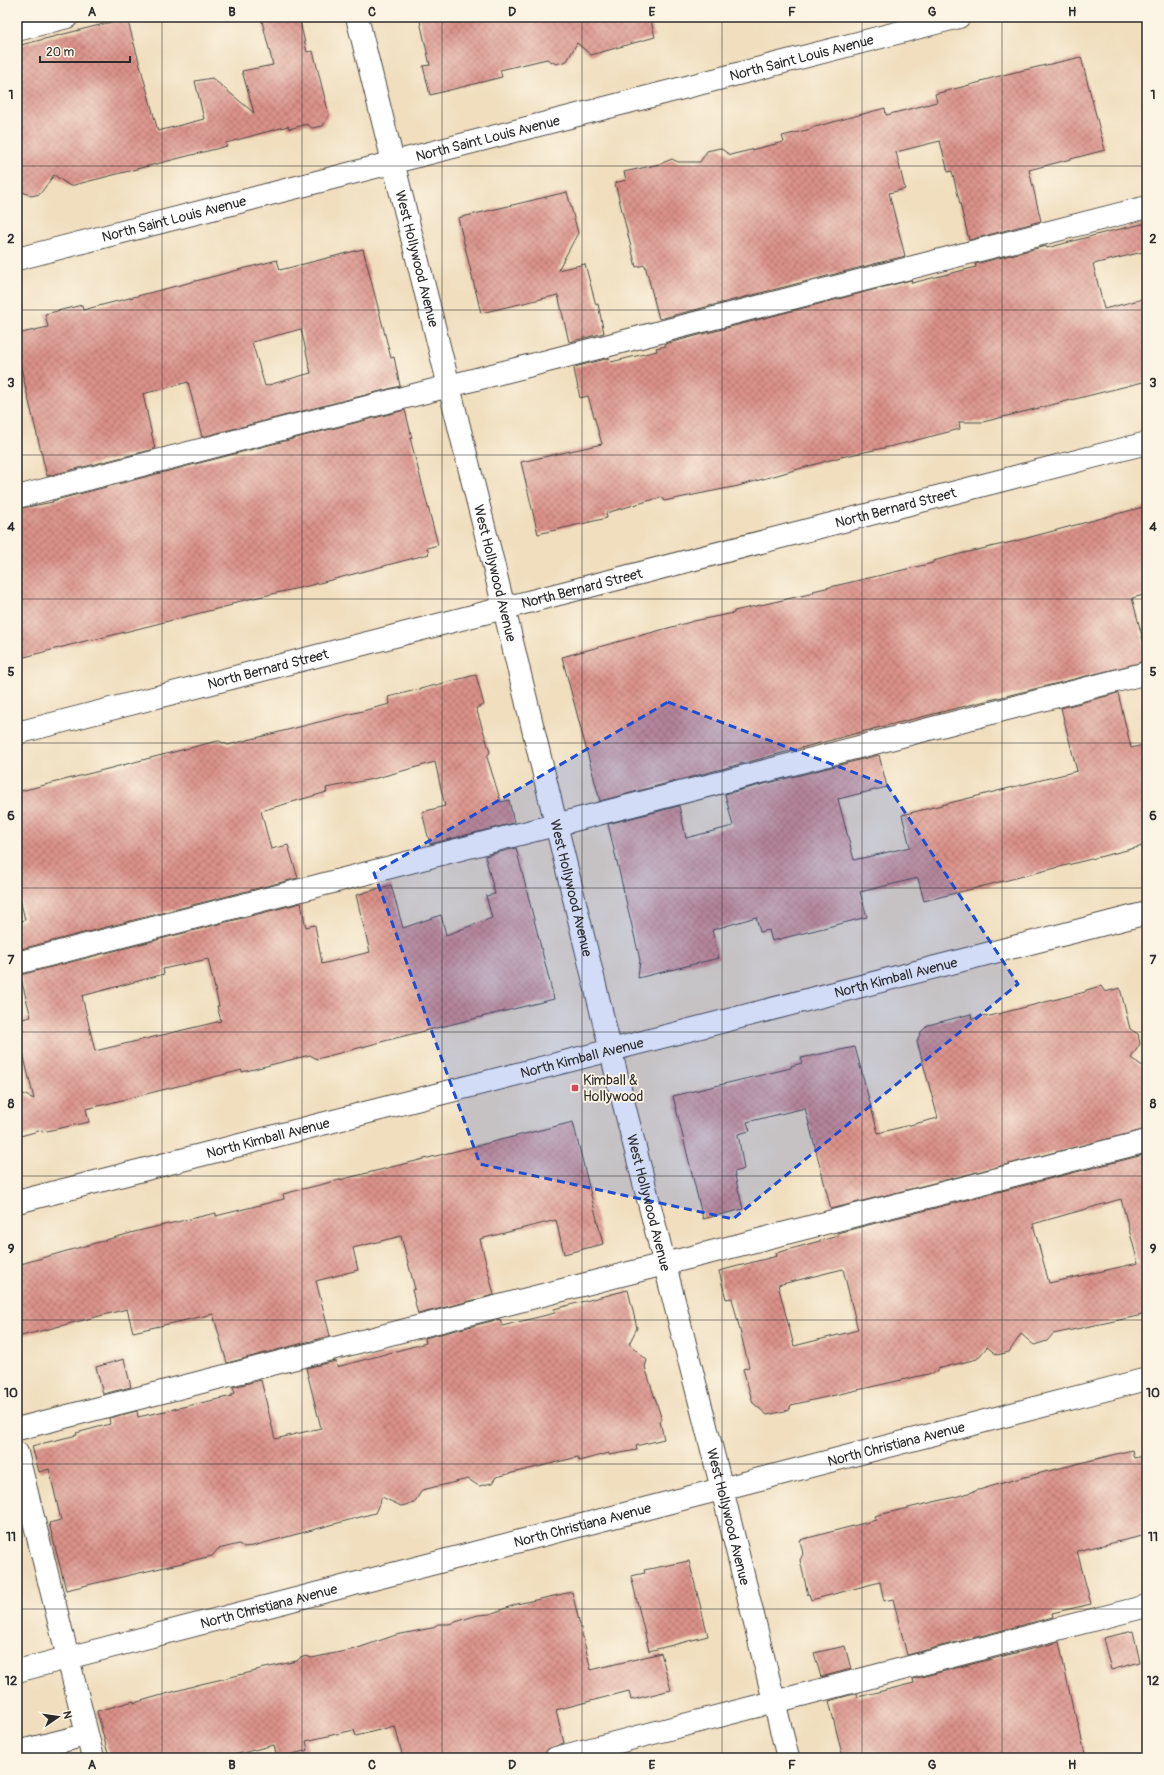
<svg xmlns="http://www.w3.org/2000/svg" width="1164" height="1775" font-family="Pangolin,sans-serif">
	<style>
		.building { fill: url(#building-cross-hatch); fill-rule: evenodd }
		.lines { fill: none; stroke-linecap: round; stroke-linejoin: round }
		.minor-casing { stroke: #494641; stroke-width: 24 }
		.minor { stroke: #fff; stroke-width: 22 }
		.marked { fill: #1d4ed8; fill-opacity: 0.2; stroke: #1d4ed8; stroke-width: 3; stroke-dasharray: 8 5; stroke-linejoin: round }
		.grid { fill: none; stroke: #2b2b2b; stroke-width: 1; stroke-opacity: 0.55 }
		.poi-dot { fill: #d1495b; stroke: #fcf5e5; stroke-width: 1.5 }
		.labels { text-anchor: middle; dominant-baseline: central; stroke-width: 3.5; stroke-linejoin: round; paint-order: stroke }
		.street-label { font-size: 14px; fill: #2b2b2b; stroke: #fcf5e5 }
		.poi-label { font-size: 14px; fill: #2b2b2b; stroke: #fcf5e5; text-anchor: start }
		.neatline { fill: none; stroke: #2b2b2b; stroke-width: 1.5 }
		.grid-label { font-size: 13px; text-anchor: middle; font-weight: bold; fill: #2b2b2b }
	</style>
	<defs>
		<pattern id="building-cross-hatch" width="8" height="8" patternUnits="userSpaceOnUse"><rect width="8" height="8" fill="#da9189"/><path d="M0 0l8 8M0 8l8-8" fill="none" stroke="#b17770"/></pattern>
	</defs>
	<rect width="100%" height="100%" fill="#fcf5e5"/>
	<filter id="ink" filterUnits="userSpaceOnUse"><feTurbulence type="fractalNoise" baseFrequency=".025" numOctaves="2"/><feDisplacementMap in="SourceGraphic" scale="8" xChannelSelector="R" yChannelSelector="G"/><feConvolveMatrix kernelMatrix="1 2 1 2 8 2 1 2 1" color-interpolation-filters="sRGB"/></filter>
	<filter id="wash" filterUnits="userSpaceOnUse"><feTurbulence type="fractalNoise" baseFrequency=".012" numOctaves="4" result="noise"/><feDisplacementMap in="SourceGraphic" scale="16" xChannelSelector="R" yChannelSelector="G"/><feGaussianBlur stdDeviation="0.9" result="paint"/><feColorMatrix in="noise" values="0 0 0 0 0 0 0 0 0 0 0 0 0 0 0 0 0 1.4 0 .05"/><feComposite in="paint" operator="in"/></filter>
	<g filter="url(#wash)">
		<rect width="100%" height="100%" fill="#f0debe"/>
		<g id="blocks">
			<path class="building" d="M261,17H299L307,52L313,51L329,115L323,126L312,128L307,124L289,129L288,126L226,143L227,146L70,186L54,175L40,194L31,196L17,189V46L127,18L158,131L204,119L195,81L212,78L254,113L242,71L273,65Z
				M419,17H650L655,37L591,55L577,43L567,61L556,64L547,59L500,70L502,77L430,95L423,66L430,65Z
				M1081,57L1105,150L1029,170L1041,221L969,240L952,171L948,172L940,141L896,152L905,189L889,193L905,256L659,319L645,265L636,267L615,183L626,180L624,172L660,164L672,159L678,162H700L707,151L720,148L730,155L784,142L782,136L811,129V128L885,108L886,115L937,102L935,94L981,82V81L1007,74Z
				M567,192L578,233L558,270L585,264L596,305L598,304L604,333L569,342L558,295L481,313L458,218Z
				M1147,223V251L1093,264L1104,309L1147,298V381L983,422H959L960,429L893,446L841,457L738,486L664,501L662,497L606,513L607,518L538,534L521,462L602,444L588,396L580,398L574,369L575,367L609,358L611,362L657,351L656,348L666,346L665,344L911,280L912,283L976,267L975,264L1046,246L1047,248L1107,232Z
				M363,249L391,358L394,357L400,386L202,437L188,382L143,394L155,449L47,476L17,352V334L48,327L45,314L82,305L83,310L277,260L280,270ZM301,329L311,373L265,386L252,342Z
				M405,410L412,438H410L438,545L427,548L429,554L312,585L232,603V605L93,640V639L17,659V509L53,502L52,501Z
				M1147,506V594L1132,598L1147,655V661L873,729L600,801L562,657L694,621L734,613V611L814,593L813,591L933,563V561L960,554L1012,542Z
				M476,675L484,705L476,708L490,752L487,757L501,802L509,800L514,823L430,844L422,812L445,806L435,762L373,779L326,788L327,792L261,811L271,849L288,845L298,878L17,950V922L25,920L17,886V792L213,742L219,741L228,745L390,704L388,697Z
				M1118,693L1131,748L1147,744V845L924,901L918,878L860,892L867,917L772,941L769,930L760,932L756,917L712,930L719,958L638,978L640,960L608,824L679,806L686,838L733,826L725,794L879,755L887,787L838,799L854,860L910,847L902,815L1077,771L1061,708Z
				M516,848L554,999L396,1038L317,1059L310,1055L242,1072V1070L86,1109L89,1122L42,1132V1130L17,1137V1091L34,1099L17,1028V1020L31,1017L20,975L301,903L306,927L315,925L322,964L370,952L356,895L391,885L403,928L441,915L446,935L492,918L486,896L495,894L485,856ZM208,959L219,1006H217L221,1021L95,1051L82,996L164,974L163,969Z
				M1101,986L1105,992L1120,988L1130,1029L1138,1034L1140,1044L1131,1058L1147,1069V1129L831,1209L805,1108L747,1122L750,1131L738,1134L744,1169L734,1172L743,1209L703,1219L673,1096L791,1068V1066L802,1063L801,1058L855,1047L878,1133L938,1118L917,1041L921,1032L928,1025L971,1014L972,1019L985,1015L986,1017L1085,992L1086,990Z
				M573,1122L603,1244L564,1254L556,1220L480,1239L494,1295L418,1314L412,1290L415,1289L401,1236L353,1248L358,1270L316,1281L330,1336L227,1363L213,1314L133,1332L127,1309L17,1337V1265L138,1231L216,1213V1216L284,1199L283,1194Z
				M1147,1154V1314L1053,1334L1047,1341L1034,1345L1021,1334L1009,1352L997,1355L987,1347L977,1359L937,1369V1372L791,1405L789,1410L767,1415L753,1403L743,1369L749,1367L732,1298L726,1299L719,1271L777,1256L776,1253L838,1236L837,1233ZM1121,1199L1138,1263L1049,1283L1033,1224ZM843,1269L858,1330L794,1346L778,1285Z
				M628,1290L637,1328L629,1344L647,1360L645,1367L662,1420L660,1421L664,1439L636,1446L637,1450L609,1455V1453L579,1461L578,1457L496,1477L492,1483L479,1486L468,1479L422,1490L414,1503L401,1506L382,1497L375,1513L253,1546L243,1547L239,1544L218,1549L212,1556L66,1590L49,1523L61,1520L49,1469L39,1472L32,1446L77,1435L76,1433L110,1424L109,1418L137,1411L138,1417L232,1396V1394L235,1393L233,1387L261,1380L275,1439L321,1428L306,1368L336,1361L337,1367L426,1343L425,1338L500,1319L502,1326L555,1313L554,1309Z
				M124,1359L131,1387L103,1394L96,1367Z
				M1132,1450L1134,1458L1147,1455V1535L1077,1551L1091,1604L1052,1613L1053,1617L907,1655L893,1599L884,1601L880,1582L811,1600L809,1594L808,1595L800,1560L803,1554L800,1540L876,1520L874,1516L955,1497L1013,1480Z
				M689,1561L708,1636L649,1651L631,1576L645,1573L644,1570Z
				M572,1592L591,1670L661,1653L671,1690L631,1700L629,1691L556,1710L564,1743L548,1749L544,1758H403L395,1726L356,1736L354,1730L306,1741L308,1750L277,1758L274,1745L222,1758H109L97,1711L134,1701V1703L197,1685L256,1671V1670L297,1661L300,1658L306,1656L312,1658L355,1649L396,1635L432,1628L438,1624H449L478,1615L490,1614L517,1604Z
				M1133,1631L1140,1662L1111,1670L1103,1638Z
				M1059,1642L1074,1714H1076L1086,1758H843L829,1701L857,1693L858,1697L914,1683L913,1679Z
				M845,1646L851,1669L821,1677L814,1653Z"/>
		</g>
	</g>
	<g filter="url(#ink)">
		<use href="#blocks" fill-opacity="0" stroke="#494641" stroke-width="1"/>
		<g class="lines">
			<g class="minor-casing">
				<g id="minor">
					<path id="s1" d="M357,17L494,567L619,1085L722,1489L788,1758"/>
					<path d="M17,30L67,17"/>
					<path id="s2" d="M17,259L959,17"/>
					<path d="M17,497L1147,207"/>
					<path id="s3" d="M17,733L1147,443"/>
					<path d="M17,963L1147,673"/>
					<path id="s4" d="M17,1202L1147,913"/>
					<path d="M17,1429L1147,1141"/>
					<path d="M17,1453L93,1758"/>
					<path id="s5" d="M17,1671L1147,1379"/>
					<path d="M17,1752L74,1738"/>
					<path d="M556,1758L1147,1606"/>
				</g>
			</g>
			<use href="#minor" class="minor"/>
		</g>
	</g>
	<path class="marked" d="M668,702L887,785L1018,984L733,1219L480,1164L374,873Z"/>
	<path class="grid" d="M162,17V1758M302,17V1758M442,17V1758M582,17V1758M722,17V1758M862,17V1758M1002,17V1758M17,166H1147M17,310H1147M17,455H1147M17,599H1147M17,743H1147M17,888H1147M17,1032H1147M17,1176H1147M17,1320H1147M17,1464H1147M17,1609H1147"/>
	<rect class="poi-dot" x="571" y="1084" width="8" height="8" rx="2"/>
	<g class="labels">
		<g class="street-label">
			<text stroke="none"><textPath href="#s2" startOffset="810">North Saint Louis Avenue</textPath></text>
			<text stroke="none"><textPath href="#s2" startOffset="486">North Saint Louis Avenue</textPath></text>
			<text stroke="none"><textPath href="#s2" startOffset="162">North Saint Louis Avenue</textPath></text>
			<text stroke="none"><textPath href="#s1" startOffset="249">West Hollywood Avenue</textPath></text>
			<text stroke="none"><textPath href="#s3" startOffset="907">North Bernard Street</textPath></text>
			<text stroke="none"><textPath href="#s1" startOffset="573">West Hollywood Avenue</textPath></text>
			<text stroke="none"><textPath href="#s3" startOffset="583">North Bernard Street</textPath></text>
			<text stroke="none"><textPath href="#s3" startOffset="259">North Bernard Street</textPath></text>
			<text stroke="none"><textPath href="#s1" startOffset="897">West Hollywood Avenue</textPath></text>
			<text stroke="none"><textPath href="#s4" startOffset="907">North Kimball Avenue</textPath></text>
			<text stroke="none"><textPath href="#s4" startOffset="583">North Kimball Avenue</textPath></text>
			<text stroke="none"><textPath href="#s4" startOffset="259">North Kimball Avenue</textPath></text>
			<text stroke="none"><textPath href="#s1" startOffset="1221">West Hollywood Avenue</textPath></text>
			<text stroke="none"><textPath href="#s5" startOffset="908">North Christiana Avenue</textPath></text>
			<text stroke="none"><textPath href="#s1" startOffset="1545">West Hollywood Avenue</textPath></text>
			<text stroke="none"><textPath href="#s5" startOffset="584">North Christiana Avenue</textPath></text>
			<text stroke="none"><textPath href="#s5" startOffset="260">North Christiana Avenue</textPath></text>
		</g>
		<g class="poi-label">
			<text x="583" y="1080">Kimball &amp;<tspan x="583" dy="16">Hollywood</tspan></text>
		</g>
	</g>
	<rect width="1164" height="1775" fill="none" stroke="#fcf5e5" stroke-width="44"/>
	<g transform="translate(58 1717) rotate(77)" stroke="#fcf5e5" stroke-width="3" paint-order="stroke">
	<path d="M0-3L7 15L0 10L-7 15Z" fill="#2b2b2b"/>
	<text y="-6" font-size="11" font-weight="bold" text-anchor="middle" fill="#2b2b2b">N</text>
	</g>
	<path d="M40 56v6h90v-6" fill="none" stroke="#2b2b2b" stroke-width="2"/>
	<text x="46" y="56" font-size="12" fill="#2b2b2b" stroke="#fcf5e5" stroke-width="3" paint-order="stroke">20 m</text>
	<rect x="22" y="22" width="1120" height="1731" class="neatline"/>
	<g class="grid-label">
		<text x="92" y="16">A</text>
		<text x="232" y="16">B</text>
		<text x="372" y="16">C</text>
		<text x="512" y="16">D</text>
		<text x="652" y="16">E</text>
		<text x="792" y="16">F</text>
		<text x="932" y="16">G</text>
		<text x="1072" y="16">H</text>
		<text x="11" y="99">1</text>
		<text x="1153" y="99">1</text>
		<text x="11" y="243">2</text>
		<text x="1153" y="243">2</text>
		<text x="11" y="387">3</text>
		<text x="1153" y="387">3</text>
		<text x="11" y="531">4</text>
		<text x="1153" y="531">4</text>
		<text x="11" y="676">5</text>
		<text x="1153" y="676">5</text>
		<text x="11" y="820">6</text>
		<text x="1153" y="820">6</text>
		<text x="11" y="964">7</text>
		<text x="1153" y="964">7</text>
		<text x="11" y="1108">8</text>
		<text x="1153" y="1108">8</text>
		<text x="11" y="1253">9</text>
		<text x="1153" y="1253">9</text>
		<text x="11" y="1397">10</text>
		<text x="1153" y="1397">10</text>
		<text x="11" y="1541">11</text>
		<text x="1153" y="1541">11</text>
		<text x="11" y="1685">12</text>
		<text x="1153" y="1685">12</text>
		<text x="92" y="1769">A</text>
		<text x="232" y="1769">B</text>
		<text x="372" y="1769">C</text>
		<text x="512" y="1769">D</text>
		<text x="652" y="1769">E</text>
		<text x="792" y="1769">F</text>
		<text x="932" y="1769">G</text>
		<text x="1072" y="1769">H</text>
	</g>
</svg>
